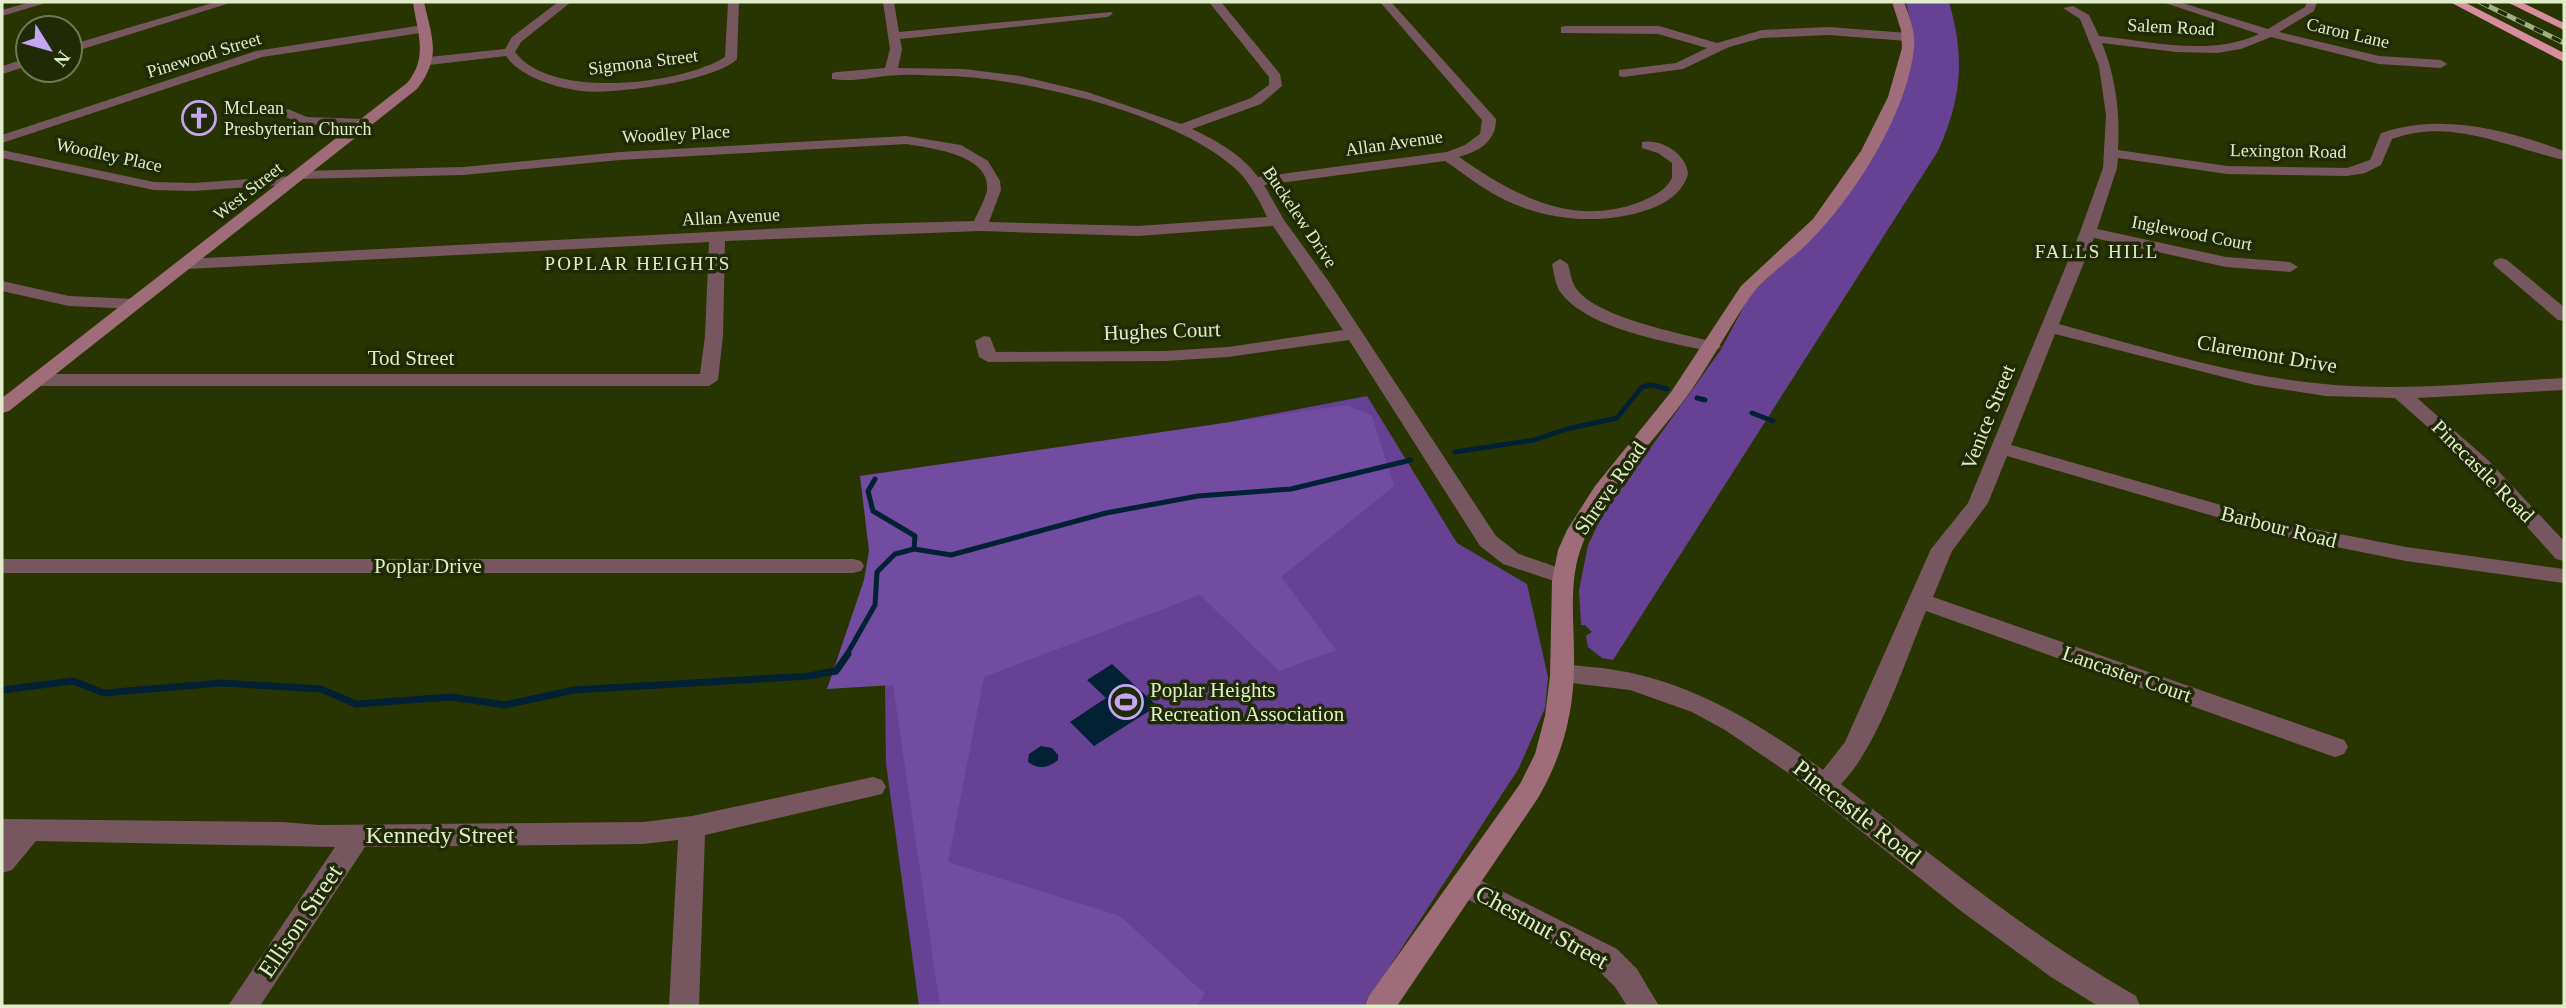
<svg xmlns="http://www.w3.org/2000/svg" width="2566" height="1008" font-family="'Times New Roman',serif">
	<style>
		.green { fill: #674294 }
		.forest { fill: #724ca1 }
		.water { fill: #022135 }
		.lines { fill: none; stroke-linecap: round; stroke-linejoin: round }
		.stream-far1 { stroke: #022135; stroke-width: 5 }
		.stream { stroke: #022135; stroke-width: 7 }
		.street { fill: #77575f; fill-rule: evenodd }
		.secondary { fill: #9e6d79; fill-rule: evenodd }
		.highway { fill: #d78ca0; fill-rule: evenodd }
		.rail-casing { stroke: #a3af85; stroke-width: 5 }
		.rail { stroke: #212a06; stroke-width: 3.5; stroke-dasharray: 10; stroke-linecap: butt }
		.labels { text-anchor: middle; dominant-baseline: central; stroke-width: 7; stroke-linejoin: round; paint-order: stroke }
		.far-street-label { font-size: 18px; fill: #e1edca; stroke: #212a06 }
		.far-poi-label { font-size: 18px; fill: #e1edca; stroke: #212a06; text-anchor: start }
		.far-neighbourhood-label { font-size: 19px; letter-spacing: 2px; fill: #e1edca; stroke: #212a06 }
		.street-label { font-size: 21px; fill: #e1edca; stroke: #212a06 }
		.poi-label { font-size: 21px; fill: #e1edca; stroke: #212a06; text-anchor: start }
		.near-street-label { font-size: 24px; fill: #e1edca; stroke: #212a06 }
	</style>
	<rect width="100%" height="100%" fill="#293500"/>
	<path class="green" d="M1906,2H1949C1965,57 1962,98 1938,151L1613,660L1602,658L1588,647L1586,636L1592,632L1585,625H1581L1579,590L1588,545L1603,514L1720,351L1749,297L1860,176L1914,40Z
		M1367,396L1457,543L1527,584L1548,677L1545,708L1519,768L1364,1006H919L886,763L885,689L888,487Z"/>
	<path class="forest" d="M1347,405L1372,416L1394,486L1281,577L1336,650L1279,671L1200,595L984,677L948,862L1120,916L1205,994L1196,1006H940L893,685L827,689L864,580L869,551L860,476Z"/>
	<path class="water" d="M1112,664L1157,706L1094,746L1070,722L1106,698L1087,680Z
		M1041,746L1052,748L1058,755V760C1048,768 1039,770 1028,762L1029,754Z"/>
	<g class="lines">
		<path class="stream-far1" d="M1697,398L1705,400
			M1752,413L1773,421
			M1455,452L1534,440L1567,429L1617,418L1642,387L1651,385L1667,389
			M875,479L868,491L873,511L915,536L914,549
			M846,656L875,605L877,572L895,554L914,549L951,555L1106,513L1198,496L1291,489L1411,460"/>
		<path class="stream" d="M2,690L73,681L104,693L221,683L321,689L356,704L451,697L505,705L574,690L809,676L836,671L848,654"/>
		<path class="street" d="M31,2H49L2,16V10Z
			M216,2H233L70,53V45Z
			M558,2H571L521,42L515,52C550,100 681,85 725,57L728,2H739L737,59C716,81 612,95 582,91C557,88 520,77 506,56L429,65L423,61L429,57L505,49L512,37Z
			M883,2H894L899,32L1111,12L1113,14L1107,17L900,39L902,49L898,68L964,69L1020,76L1087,92L1181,124L1251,98L1269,85V77L1209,2H1221L1280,74L1282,86L1261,104L1192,129C1217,141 1241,154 1258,177L1447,152L1465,145L1480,134L1482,120L1380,2H1391L1496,119C1496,142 1479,151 1459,157C1512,194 1571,227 1637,203C1650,198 1666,191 1672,178V163L1658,153L1642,148V142C1661,138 1687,154 1688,174C1683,192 1667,203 1650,209C1602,226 1544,221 1499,197C1480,187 1463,173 1445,161L1264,185L1284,220L1329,282L1496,536L1519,554L1571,572L1574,577L1571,582L1563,584L1503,564L1480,546L1349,340L1228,357L1165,361L988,362L979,357L975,341L984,336L990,337L996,352L1165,351L1228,347L1343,330L1273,226L1138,236L980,231L725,241L723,336L718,380L709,386H36L27,380L36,374H700L705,336L709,242L186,269L178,264L186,259L866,224L974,221C978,212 985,200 987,190C991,154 929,148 906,144L620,160L463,175L299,179L297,183L292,184L194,191L154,190L2,158V150L154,182L194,183L293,176L295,172L300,171L463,167L620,152L906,136L961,145L988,161L1000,181L1001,190L989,222L1138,226L1267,217C1260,201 1251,185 1239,172C1181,115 1030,79 950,76C934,76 917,74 902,75C880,75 854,83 832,79V73L837,72L885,68L890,49Z
			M2162,2H2179L2268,29L2305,7L2307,2H2317L2314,11L2279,32L2379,56L2441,60L2447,64L2441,68L2379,64L2271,37L2241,49L2217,53L2176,52L2102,43C2116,78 2120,112 2118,150L2227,166L2347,168L2370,160L2381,133C2441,112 2507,130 2564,151V160C2507,147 2451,117 2392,139L2381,165L2365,173L2347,176L2227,174L2118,158L2117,168L2097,229L2226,257L2290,262L2298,267L2290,272L2226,267L2094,238L2059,324C2147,348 2234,376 2324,384C2404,392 2484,382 2564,378V390L2417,398L2488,460L2564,541V561L2556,559L2474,468L2395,398L2325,396L2255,385L2055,334L2011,445L2284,523L2406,547L2564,569V583L2406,561L2282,536L2007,456L1988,503L1952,551L1933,597L2344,740L2348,747L2344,754L2335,757L2326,754L1926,611C1905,661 1878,747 1841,784C1937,859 2030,936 2136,996L2140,1006H2098L2051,977L1961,911L1787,772L1725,730L1692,712L1630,690L1563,682L1554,679L1551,673L1554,667C1567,663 1579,666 1591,667C1678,674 1754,719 1823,770L1845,742L1931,549L1968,503L2080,232L2103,168L2106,115L2099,66L2080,19L2063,8L2073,6L2089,15L2099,36C2150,41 2210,57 2259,34Z
			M423,25L429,29L427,32L262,57L2,143V135L256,51Z
			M1565,26H1659L1717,43L1762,30L1829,27L1907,33L1913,37L1907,41L1829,35L1762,38L1729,47L1683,69L1623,77L1619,76V70L1676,63L1707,48L1658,34L1561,33V27Z
			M28,58V66L2,74V66Z
			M288,109L307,117L365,119L372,123L365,127L307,125L283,116L281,113Z
			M2501,258L2507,260L2564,307V321L2558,320L2495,266L2493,263L2495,260Z
			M1560,259L1568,264C1570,271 1571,279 1574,285C1590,317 1684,334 1718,343L1721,347L1712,352C1670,342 1584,329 1559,290C1555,282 1554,273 1552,264Z
			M2,281L69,296L135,299L144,304L135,309L69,306L2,291Z
			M2,559H853L861,561L864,566L861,571L853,573H2Z
			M873,777L882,780L886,787L882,794L705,835L699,1006H669L678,840L643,844L365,847L260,1006H228L335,847L36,841L12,870L2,873V819L282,822L319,825L643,822L692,816Z
			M1464,872L1617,949L1637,969L1659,1006H1627L1615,987L1595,967L1454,892L1450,884L1454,876Z"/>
		<path class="secondary" d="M413,2H424C432,38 442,57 417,89L9,411L2,413V398L407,83C429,57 417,32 413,2Z
			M1892,2H1904C1909,16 1916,33 1914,48C1907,114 1855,196 1809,242C1789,262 1764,276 1748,300C1725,334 1707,370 1682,403C1647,450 1599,494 1580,551C1569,584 1574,622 1574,656C1575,709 1564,753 1538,798L1397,1006H1365L1369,996L1520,784L1535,754L1545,716L1550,676L1552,581L1558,550L1567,530L1595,486L1671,392L1741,286L1813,219L1861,151L1888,97L1902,48L1901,30Z"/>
		<path class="highway" d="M2450,2H2464L2564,53V62Z
			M2507,2H2521L2564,23V30Z"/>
		<g class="rail-casing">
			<path id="rail" d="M2480,2L2564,43"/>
		</g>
		<use href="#rail" class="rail"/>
	</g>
	<defs>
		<g id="church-ring" transform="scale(1.75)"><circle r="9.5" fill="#212a06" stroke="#c5a7f1" stroke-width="1.5"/><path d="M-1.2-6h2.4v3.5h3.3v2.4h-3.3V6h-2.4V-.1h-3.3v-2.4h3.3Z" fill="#c5a7f1"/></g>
		<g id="stadium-ring" transform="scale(1.75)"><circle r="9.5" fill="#212a06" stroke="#c5a7f1" stroke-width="1.5"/><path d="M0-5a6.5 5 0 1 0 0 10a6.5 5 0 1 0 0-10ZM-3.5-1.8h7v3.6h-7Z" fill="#c5a7f1"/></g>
	</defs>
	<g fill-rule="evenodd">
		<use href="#church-ring" x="199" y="118"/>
		<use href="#stadium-ring" x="1126" y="702"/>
	</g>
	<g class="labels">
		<g class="far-street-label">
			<text transform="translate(2171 27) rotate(3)">Salem Road</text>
			<text transform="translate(2348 33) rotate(13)">Caron Lane</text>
			<text transform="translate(204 55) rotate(-17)">Pinewood Street</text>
			<text transform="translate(643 62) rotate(-7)">Sigmona Street</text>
			<text transform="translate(676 134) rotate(-3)">Woodley Place</text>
			<text transform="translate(1394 143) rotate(-8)">Allan Avenue</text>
			<text transform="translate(2288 151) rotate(1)">Lexington Road</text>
			<text transform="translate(109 155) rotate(12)">Woodley Place</text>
			<text transform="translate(248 191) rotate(-38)">West Street</text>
			<text transform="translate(731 217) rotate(-3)">Allan Avenue</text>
			<text transform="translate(1300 217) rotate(56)">Buckelew Drive</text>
			<text transform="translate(2192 233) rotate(11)">Inglewood Court</text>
		</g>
		<g class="far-poi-label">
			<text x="224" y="108">McLean<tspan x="224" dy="21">Presbyterian Church</tspan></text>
		</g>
		<g class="far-neighbourhood-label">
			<text x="2097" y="251">FALLS HILL</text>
			<text x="638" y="263">POPLAR HEIGHTS</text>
		</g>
		<g class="street-label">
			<text transform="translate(1162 331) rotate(-2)">Hughes Court</text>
			<text transform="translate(2267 354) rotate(10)">Claremont Drive</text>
			<text x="411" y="358">Tod Street</text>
			<text transform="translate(1988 417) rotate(-68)">Venice Street</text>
			<text transform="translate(2483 471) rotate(45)">Pinecastle Road</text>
			<text transform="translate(1610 488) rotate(-55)">Shreve Road</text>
			<text transform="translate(2279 527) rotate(14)">Barbour Road</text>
			<text x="428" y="566">Poplar Drive</text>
			<text transform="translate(2127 674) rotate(19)">Lancaster Court</text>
		</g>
		<g class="poi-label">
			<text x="1150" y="690">Poplar Heights<tspan x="1150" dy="24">Recreation Association</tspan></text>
		</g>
		<g class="near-street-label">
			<text transform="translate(1857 812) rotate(38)">Pinecastle Road</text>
			<text x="440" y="835">Kennedy Street</text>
			<text transform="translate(300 921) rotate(-56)">Ellison Street</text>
			<text transform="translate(1542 927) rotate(29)">Chestnut Street</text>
		</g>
	</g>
	<rect width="2566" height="1008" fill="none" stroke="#e1edca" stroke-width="7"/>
	<g transform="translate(49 49) rotate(127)"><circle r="33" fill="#212a06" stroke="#6e7854" stroke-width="2"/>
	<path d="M0-5L12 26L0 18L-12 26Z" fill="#c5a7f1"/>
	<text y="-10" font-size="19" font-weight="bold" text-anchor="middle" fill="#e1edca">N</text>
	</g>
</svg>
